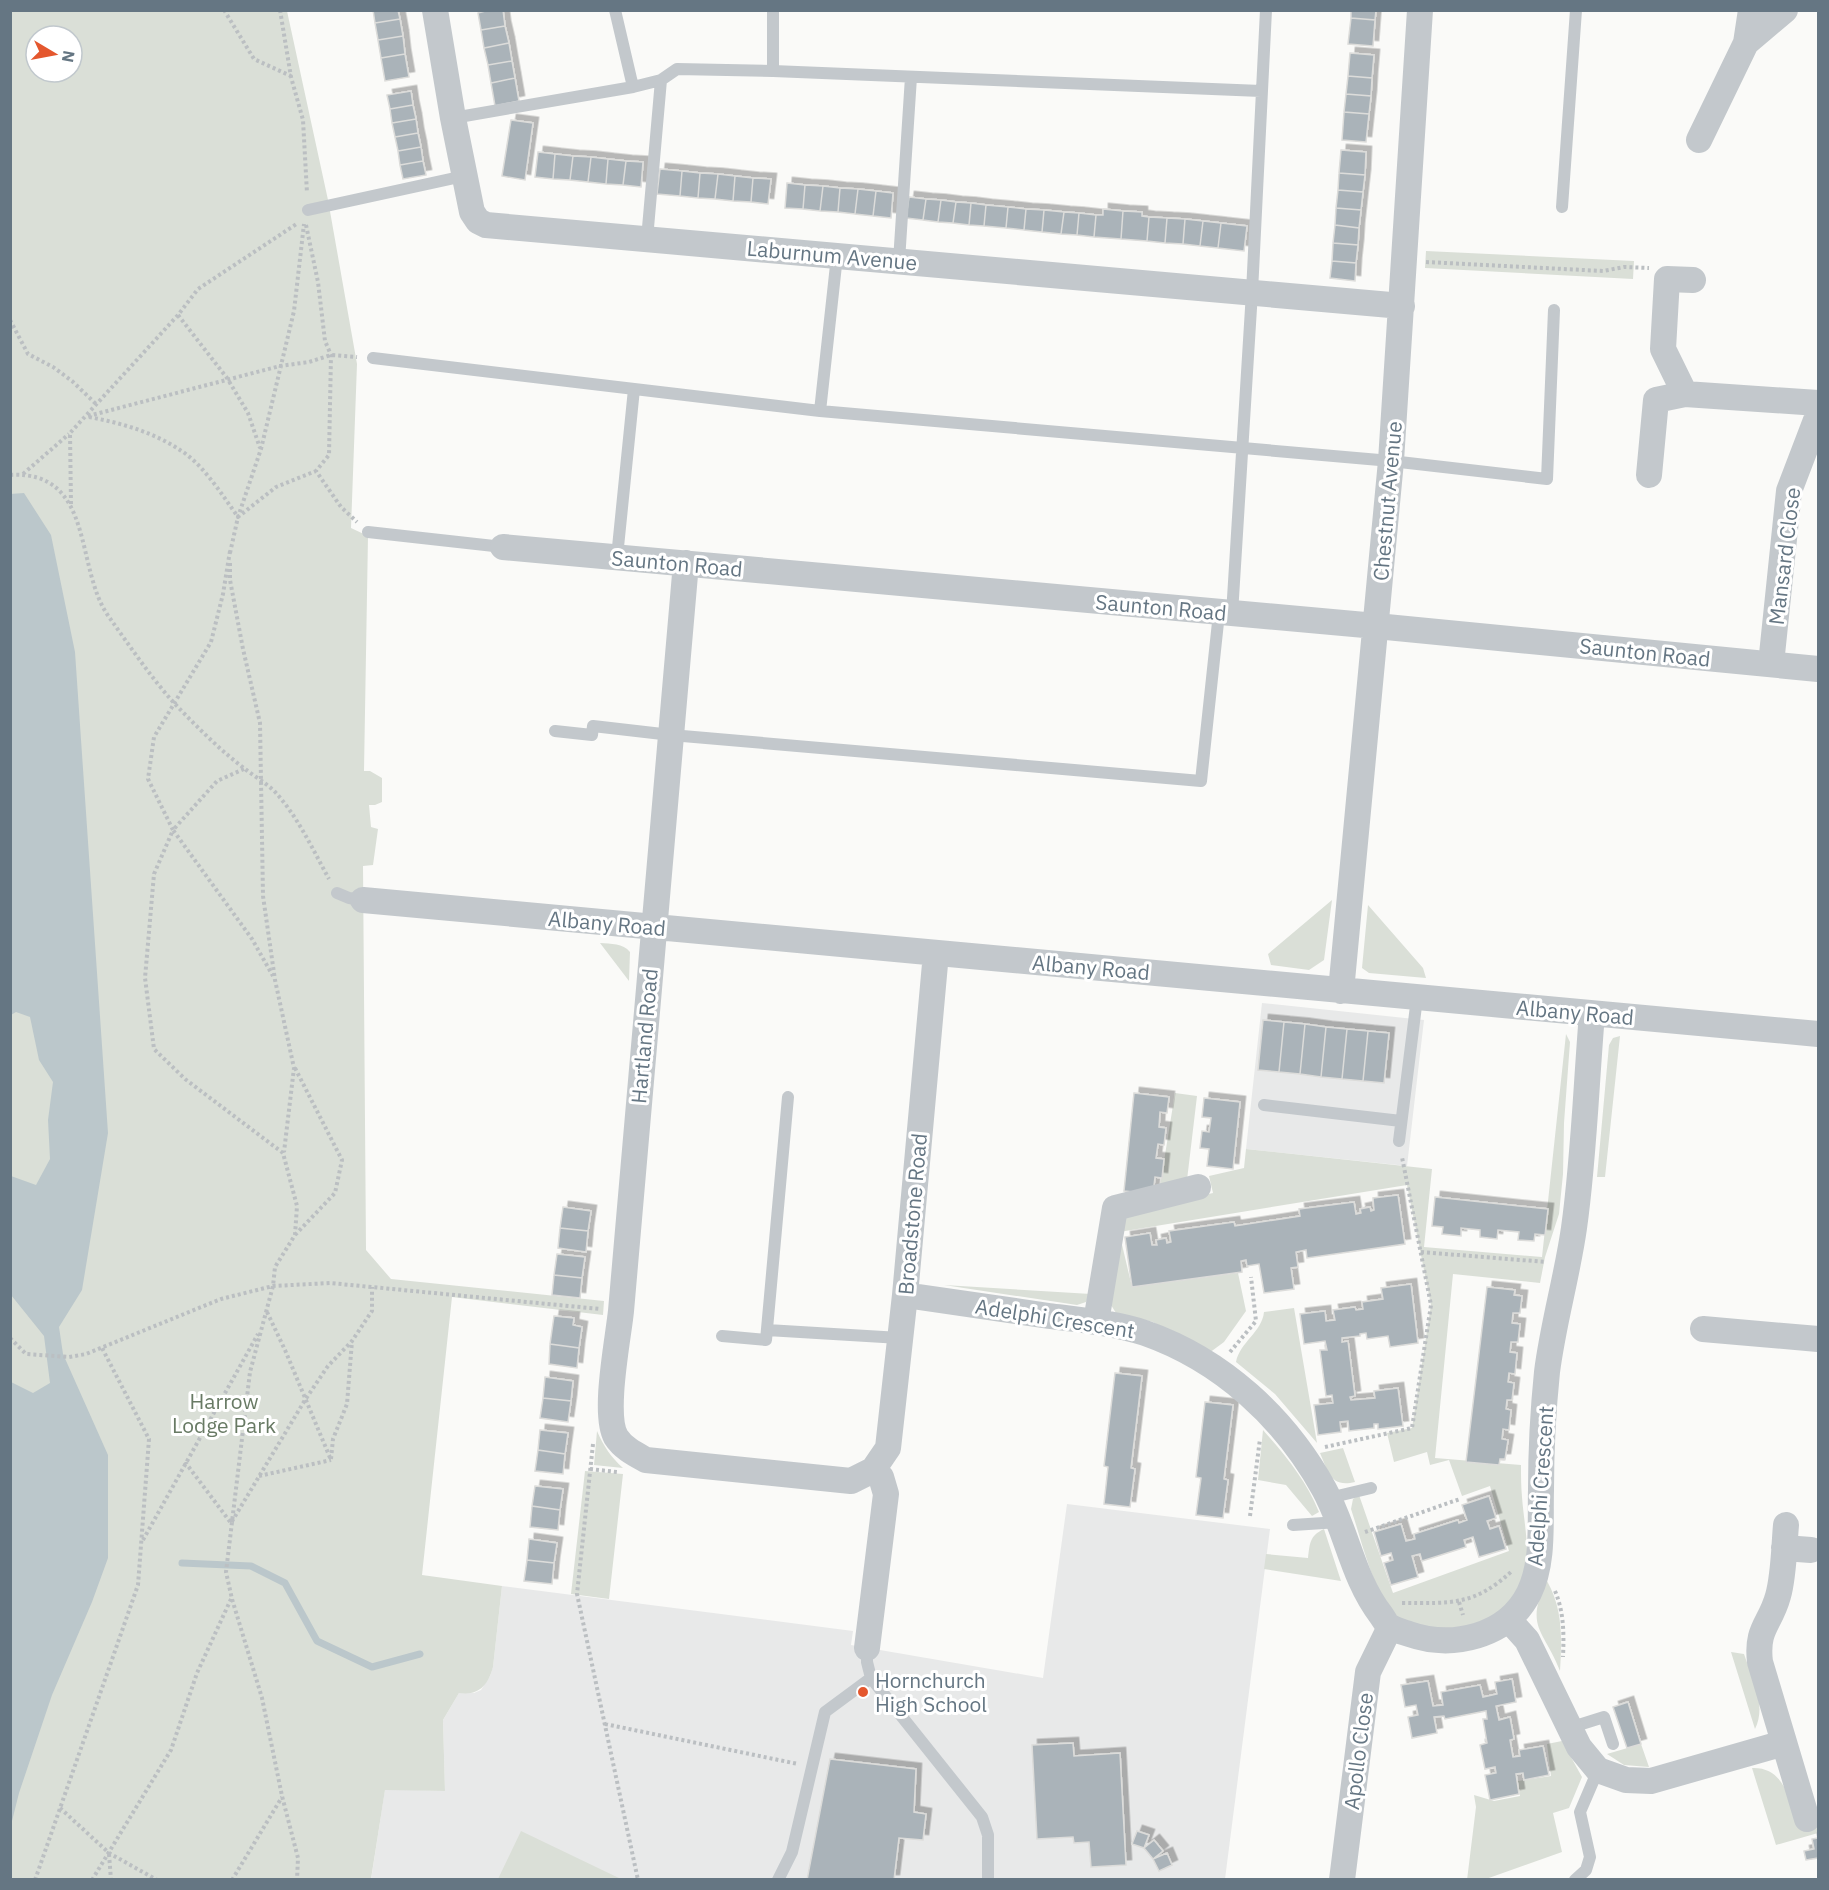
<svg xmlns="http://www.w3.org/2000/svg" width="1829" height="1890" font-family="'IBM Plex Sans',sans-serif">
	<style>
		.built { fill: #e8e9e9 }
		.green { fill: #dadfd7; fill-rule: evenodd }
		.water { fill: #bbc7cb }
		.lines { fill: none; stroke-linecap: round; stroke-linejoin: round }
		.stream { stroke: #bbc7cb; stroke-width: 7 }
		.building { fill: #aab3b9; stroke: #dcdcda; stroke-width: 1.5; filter: url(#shadow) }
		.path { stroke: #bbbfc2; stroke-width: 4; stroke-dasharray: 3 3; stroke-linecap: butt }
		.lane { stroke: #c3c8cc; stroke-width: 12 }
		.street { stroke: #c3c8cc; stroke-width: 26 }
		.poi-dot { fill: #e4572e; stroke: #fff; stroke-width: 2 }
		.labels { text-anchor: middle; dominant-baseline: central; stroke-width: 6; stroke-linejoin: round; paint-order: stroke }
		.street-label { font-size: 21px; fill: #657683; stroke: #fff }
		.park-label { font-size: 21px; fill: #687a64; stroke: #fff }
		.poi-label { font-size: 21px; fill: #657683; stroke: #fff; text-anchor: start }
	</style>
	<defs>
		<filter id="shadow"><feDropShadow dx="5.5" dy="-5.5" stdDeviation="0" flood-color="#0004"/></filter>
	</defs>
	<rect width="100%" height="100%" fill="#fafaf8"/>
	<path class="built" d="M1262,1003L1424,1020L1407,1166L1246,1149Z
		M1067,1504L1270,1529L1225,1879L371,1880L385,1789L445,1791L443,1720L459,1693H474L481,1690L490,1676L493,1667L502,1586L853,1631L851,1645L1043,1678Z"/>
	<path class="green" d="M10,11H287L328,200L357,364L351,528L368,536L364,771H370L382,778V802L375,805H369L371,827L378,829L373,865L363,866L366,1250L391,1279L604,1301L603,1315L452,1297L422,1575L502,1586L493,1667C488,1685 479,1696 459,1693L443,1720L445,1791L385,1790L371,1879H11ZM36,36H72V72H36Z
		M1426,251L1634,261L1633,279L1425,268Z
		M1332,900L1324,960L1309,970L1271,965L1268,954Z
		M1368,905L1423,968L1426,978L1369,973L1362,968Z
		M600,943C611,944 623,943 630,952L629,981Z
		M1566,1034L1570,1042L1564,1123L1563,1174L1559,1214L1545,1257L1540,1283L1453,1274L1435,1458L1521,1465C1521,1476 1521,1486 1522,1497C1524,1526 1533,1560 1521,1588C1504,1630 1452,1645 1412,1627C1404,1624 1395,1619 1390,1612C1371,1582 1362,1542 1351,1509L1353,1499L1359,1495L1393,1593L1509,1551L1490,1486L1462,1496L1449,1460L1430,1465L1427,1452L1394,1462L1387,1433L1412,1428L1431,1305L1407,1185L1119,1232L1132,1287L1238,1273L1246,1311L1224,1342L1205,1356L1153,1322L1116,1313L1111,1305L1108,1295L1121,1214L1213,1193L1209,1176L1244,1168L1246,1149L1432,1169L1424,1247L1542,1257Z
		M1620,1036L1605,1177H1597L1609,1045L1613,1038Z
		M1175,1093L1197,1096L1187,1180L1160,1186Z
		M944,1285L1091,1294L1086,1302L1077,1305Z
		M1294,1308L1317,1443L1275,1394L1236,1362C1240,1342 1262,1332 1264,1312Z
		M1263,1430C1286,1456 1306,1480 1319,1512L1312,1516L1286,1485L1258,1480Z
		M597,1431C604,1447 611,1457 623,1468L594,1465Z
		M1343,1448L1355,1482C1330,1488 1328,1471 1320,1453Z
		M585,1471L623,1474L609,1599L571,1594Z
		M1324,1529L1341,1581L1264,1569L1266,1554L1308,1558C1310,1544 1309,1536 1324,1529Z
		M1547,1581C1563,1609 1562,1639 1560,1671C1544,1630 1524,1627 1547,1581Z
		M1731,1652L1744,1654C1752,1678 1767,1705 1755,1729Z
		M1562,1741L1582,1777L1569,1808L1553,1813L1562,1852L1486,1879L1467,1880L1476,1807L1474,1795L1494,1801L1520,1796L1518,1781L1551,1776L1547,1744Z
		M1641,1744L1649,1767L1624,1765L1607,1754Z
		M1752,1768C1782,1767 1787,1794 1797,1817L1818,1820V1833L1776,1845Z
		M521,1831L621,1879H498Z"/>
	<path class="water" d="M24,493L51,535L75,652L108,1133L82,1290L59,1327L63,1354L108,1455V1558L92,1602L52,1695L19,1793L11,1825V1382L33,1393L50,1383L44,1336L11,1295V1174V1176L36,1185L50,1159L48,1120L53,1082L39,1060L30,1017L16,1012L11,1015L10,494Z"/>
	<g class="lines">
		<path class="stream" d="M182,1563L251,1566L285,1583L317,1641L372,1667L420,1654"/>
	</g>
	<path class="building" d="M373,10H398L400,19L375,23Z
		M489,10H503L505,26L481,30L478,13Z
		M1351,10H1376L1375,20L1351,18Z
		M1351,18L1375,20L1373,46L1348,44Z
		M400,19L403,36L378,40L375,23Z
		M505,26L509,43L484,48L481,30Z
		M403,36L405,54L381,58L378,40Z
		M509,43L512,61L488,65L484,48Z
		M1350,53L1374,55L1372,78L1348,76Z
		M405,54L409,77L385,81L381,58Z
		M512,61L515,78L491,83L488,65Z
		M1348,76L1372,78L1371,96L1346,94Z
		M515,78L519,101L495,106L491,83Z
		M411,91L413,105L390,109L387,95Z
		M1346,94L1371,96L1369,114L1344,112Z
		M413,105L416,119L392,123L390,109Z
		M1344,112L1369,114L1366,142L1342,140Z
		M416,119L418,133L395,137L392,123Z
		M511,120L533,123L525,180L502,176Z
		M418,133L421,147L398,151L395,137Z
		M421,147L423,161L400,165L398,151Z
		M1341,150L1366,152L1365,175L1339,173Z
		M538,152L555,154L553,179L535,177Z
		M555,154L573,156L570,180L553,179Z
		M573,156L591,157L588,182L570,180Z
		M591,157L608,159L606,184L588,182Z
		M608,159L626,161L623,185L606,184Z
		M423,161L426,175L403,179L400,165Z
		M626,161L643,162L641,187L623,185Z
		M660,169L682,171L680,196L657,194Z
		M682,171L700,173L698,198L680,196Z
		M700,173L718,174L715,199L698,198Z
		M1339,173L1365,175L1363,192L1338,190Z
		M718,174L735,176L733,201L715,199Z
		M735,176L753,178L751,202L733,201Z
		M753,178L771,179L768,204L751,202Z
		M787,183L805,185L803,209L785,208Z
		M805,185L823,186L820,211L803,209Z
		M823,186L840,188L838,212L820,211Z
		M840,188L858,189L855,214L838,212Z
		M858,189L876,191L873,216L855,214Z
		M1338,190L1363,192L1361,210L1336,208Z
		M876,191L893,193L891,218L873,216Z
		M909,197L926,199L923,220L906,218Z
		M926,199L941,200L938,222L923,220Z
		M941,200L956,202L953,223L938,222Z
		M956,202L971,203L969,225L953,223Z
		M971,203L986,205L984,226L969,225Z
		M986,205L1008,207L1006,228L984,226Z
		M1008,207L1026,209L1024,230L1006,228Z
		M1336,208L1361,210L1359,228L1335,225Z
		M1026,209L1044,210L1042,232L1024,230Z
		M1103,209L1123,211L1121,239L1094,237L1096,215H1103Z
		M1044,210L1064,212L1061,234L1042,232Z
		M1123,211L1142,212V216L1149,217L1147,241L1121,239Z
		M1064,212L1079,213L1077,235L1061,234Z
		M1079,213L1096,215L1094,237L1077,235Z
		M1149,217L1167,218L1165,243L1147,241Z
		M1167,218L1185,219L1183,244L1165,243Z
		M1185,219L1203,221L1200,246L1183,244Z
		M1203,221L1221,223L1218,248L1200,246Z
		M1221,223L1247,226L1244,251L1218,248Z
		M1335,225L1359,228L1358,245L1333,243Z
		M1333,243L1358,245L1356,263L1332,261Z
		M1332,261L1356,263L1355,281L1330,278Z
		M1263,1020L1284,1022L1279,1072L1258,1070Z
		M1284,1022L1305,1024L1300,1074L1279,1072Z
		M1305,1024L1326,1027L1321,1077L1300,1074Z
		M1326,1027L1347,1029L1342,1079L1321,1077Z
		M1347,1029L1368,1031L1363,1081L1342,1079Z
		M1368,1031L1389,1033L1384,1083L1363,1081Z
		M1134,1093L1169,1097L1167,1113L1160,1112L1159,1127L1166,1128L1164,1145L1158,1144L1156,1158L1164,1159L1162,1178L1155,1177L1153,1194L1124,1191Z
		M1204,1098L1240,1102L1233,1169L1207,1166L1209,1149L1200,1148L1202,1131L1209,1132L1211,1118L1202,1117Z
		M1398,1195L1405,1244L1307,1258L1306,1250L1296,1252L1298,1267L1291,1268L1294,1289L1264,1293L1259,1264L1247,1266L1246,1260L1241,1261L1242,1272L1132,1287L1125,1237L1150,1233L1152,1245H1157L1156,1240L1166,1238L1167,1243L1171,1242L1169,1231L1234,1222L1235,1226L1300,1216L1299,1209L1354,1202L1356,1214L1361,1213L1360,1209L1370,1207L1371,1211L1374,1210L1373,1198Z
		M1435,1197L1548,1209L1545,1235L1535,1234L1534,1241L1518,1240L1519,1232L1498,1230L1497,1239L1480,1237V1230L1461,1228V1236L1442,1234L1443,1227L1432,1226Z
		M563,1207L591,1211L588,1231L560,1228Z
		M560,1228L588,1231L586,1252L558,1248Z
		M557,1254L585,1257L582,1278L554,1275Z
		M554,1275L582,1278L580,1298L552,1295Z
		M1411,1284L1418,1343L1390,1347L1388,1336L1367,1339L1366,1333L1360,1334V1336L1342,1338V1342L1348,1341L1355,1396L1350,1397L1351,1400L1375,1398L1374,1391L1398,1388L1403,1426L1378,1429V1424H1374V1428L1349,1431L1348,1421L1340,1422L1341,1432L1318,1435L1314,1405L1333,1403L1332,1395L1326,1396L1320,1350H1327L1325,1341L1304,1344L1300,1314L1325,1311L1326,1321L1335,1320L1333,1310L1355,1307L1356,1310L1363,1309L1362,1302L1383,1299L1381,1288Z
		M1487,1287L1515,1290L1514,1295L1522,1296L1520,1313H1513L1512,1323L1520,1324L1518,1342H1511L1510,1352L1517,1353L1515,1374L1509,1373L1508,1382L1514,1383L1512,1400H1507L1506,1409L1511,1410L1509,1430L1503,1429L1502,1439L1508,1440L1505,1459H1500L1499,1465L1466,1462Z
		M554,1316L574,1318L573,1325L582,1327L579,1348L550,1344Z
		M550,1344L579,1348L577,1368L549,1364Z
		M1115,1373L1142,1376L1131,1468L1135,1469L1130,1507L1104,1504L1108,1467L1104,1466Z
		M545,1377L573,1381L571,1401L543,1398Z
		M543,1398L571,1401L568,1422L540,1418Z
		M1205,1402L1233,1405L1224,1479L1228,1480L1223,1518L1196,1515L1201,1478L1196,1477Z
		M540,1430L568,1433L565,1454L538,1450Z
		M538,1450L565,1454L563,1474L535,1471Z
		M535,1486L563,1489L560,1510L532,1506Z
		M1489,1496L1496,1518L1487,1521L1490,1529L1499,1526L1506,1549L1479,1557L1473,1537L1464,1540L1466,1547L1422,1561L1420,1554L1412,1556L1418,1577L1391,1585L1384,1563L1393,1560L1391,1553L1381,1556L1374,1532L1401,1524L1406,1541L1415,1539L1414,1534L1458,1520L1459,1523L1467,1520L1462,1505Z
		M532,1506L560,1510L558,1530L530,1527Z
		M529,1539L557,1543L554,1563L527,1560Z
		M527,1560L554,1563L552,1584L524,1581Z
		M1512,1679L1516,1702L1496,1706L1499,1720L1510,1717L1514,1739L1510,1740L1513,1757L1520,1756L1519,1750L1543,1746L1549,1775L1524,1780L1523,1773L1516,1774L1519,1794L1490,1800L1485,1775L1496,1773L1495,1767L1485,1769L1480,1745L1487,1743L1483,1719H1487L1486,1711L1445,1719L1444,1716L1434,1717L1437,1733L1412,1738L1408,1717L1418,1715L1416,1705L1405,1707L1401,1685L1428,1681L1433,1706L1443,1705L1441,1692L1480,1685L1483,1697L1497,1694L1495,1682Z
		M1628,1702L1641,1744L1627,1748L1613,1707Z
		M1073,1743L1074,1756L1120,1753L1126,1865L1091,1867L1089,1842L1074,1843L1073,1837L1037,1839L1032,1745Z
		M830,1759L916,1769L914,1812L926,1814L923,1840L899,1838L894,1880H807Z
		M1137,1831L1149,1835L1144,1848L1132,1844Z
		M1818,1838V1858L1806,1860L1804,1851L1814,1849L1812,1839Z
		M1154,1840L1163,1851L1153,1859L1144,1848Z
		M1167,1853L1172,1865L1159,1871L1153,1859Z"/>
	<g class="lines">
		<path class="path" d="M224,10L254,59L291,76
			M280,10L291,77L303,120L307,193
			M306,225L318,282L325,341L331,355L329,455L316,471L341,507L357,522
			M1426,262L1603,271L1624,267L1649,268
			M178,315L227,378L248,413L260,448
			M10,320L28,354L53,367L72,381L96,404
			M88,416L280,366L309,362L331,355L357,357
			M89,417C121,423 153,432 180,450C203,464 223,496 238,517L276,487L316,471
			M23,474L69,434
			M10,475C96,470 74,569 109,617C129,645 152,679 175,704C197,727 220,750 245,769C255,777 268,784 277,794C299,819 313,850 329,879
			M71,504L70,433L178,315L198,289L298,223
			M230,551L223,594L211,642L154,737L148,779L173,830L154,874L145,978L154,1049L185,1079L283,1153L297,1206L295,1235L275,1267L273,1286L250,1372L226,1572L232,1599L262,1698L282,1796L298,1858L297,1880
			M230,553L238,517L261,449L294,311L304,224
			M230,563V580L243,649L260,723L263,896L275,980L294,1068L284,1152
			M244,769L217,781L173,830L252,939L273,976
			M295,1068L342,1160L335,1193L296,1234
			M1421,1252L1546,1262
			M267,1312L285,1350L331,1460
			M10,1338L26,1354L69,1357L86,1354L221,1299L273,1286L330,1283L600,1309
			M1230,1352L1256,1321L1251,1277
			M593,1444L577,1594L638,1880
			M1325,1447L1412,1428L1431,1305L1402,1157
			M331,1459L333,1439L347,1404L352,1341
			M185,1462L231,1523L305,1400L328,1366L352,1341L372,1311V1287
			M590,1469L617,1472
			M259,1476L331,1460
			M1250,1516L1260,1439
			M1365,1532L1460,1499
			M143,1540L258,1334
			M1555,1591C1564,1612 1564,1634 1563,1657
			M1459,1602L1463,1615
			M1402,1603C1451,1603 1474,1606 1512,1571
			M605,1724L798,1764
			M60,1808L109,1853L157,1880
			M109,1854L111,1880
			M35,1880L138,1585L149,1439L102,1348
			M92,1880L171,1750L197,1673L231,1599
			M232,1880L282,1797"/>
		<path class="lane" d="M615,10L633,87L661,80L677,69L773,71L1261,91
			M773,71V10
			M453,118L633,87
			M1562,207L1576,10
			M308,210L464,176
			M647,239L661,80
			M899,261L911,77
			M373,358L820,411L1391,461L1547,479L1554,310
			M820,411L837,256
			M368,532L503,547
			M617,557L634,389
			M1232,614L1252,292L1266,10
			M555,731L592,735L593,726L671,735L1201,781L1219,613
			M337,893L349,898L363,900
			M1264,1105L1401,1121
			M1399,1141L1417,998
			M767,1330L900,1338
			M722,1336L766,1340L788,1097
			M1329,1498L1371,1488
			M1293,1525L1339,1522
			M867,1648V1662L871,1678L982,1817L988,1835V1880
			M1569,1728L1604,1717L1613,1744
			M778,1880L792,1852L825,1712L871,1678
			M1575,1880L1586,1870L1590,1857L1580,1812L1598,1770"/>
		<path class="street" d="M435,10L453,118L472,212L478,221L486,225L1402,306
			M1746,43L1785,10
			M1699,140L1746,43L1751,10
			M1693,280L1667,279L1663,349L1685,394L1818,403
			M1649,475L1656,400L1685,394
			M503,547L1376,626L1818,669
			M686,563L621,1311C618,1340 603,1414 616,1437C623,1448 635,1454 646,1460L851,1481L873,1470L888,1448L905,1295L936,953
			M1771,664L1789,491L1818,415
			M363,900L1818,1034
			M1341,991L1391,461L1420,10
			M905,1295C953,1302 1001,1309 1049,1316C1081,1320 1115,1323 1145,1333C1222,1360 1285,1418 1324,1489C1347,1531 1352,1577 1381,1615C1384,1619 1386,1624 1389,1626C1394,1630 1403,1632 1409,1634C1452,1649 1507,1637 1529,1593C1544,1562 1540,1523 1541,1490C1541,1451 1543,1411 1547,1372C1553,1324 1567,1277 1574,1228C1584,1157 1586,1085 1592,1014
			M1096,1322L1115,1208L1198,1187
			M1703,1329L1818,1339
			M1786,1525C1784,1547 1784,1575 1778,1596C1770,1625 1756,1628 1760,1662L1807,1819
			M1784,1548L1811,1550
			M1509,1620L1527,1640L1579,1747L1598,1770L1626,1780L1651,1781L1784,1743
			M867,1648L886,1494L881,1477L873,1470
			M1342,1880L1368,1672L1390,1627"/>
	</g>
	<circle class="poi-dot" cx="863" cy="1692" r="6"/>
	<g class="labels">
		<g class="street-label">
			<text transform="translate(832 255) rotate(5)">Laburnum Avenue</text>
			<text transform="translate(1387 501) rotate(-85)">Chestnut Avenue</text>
			<text transform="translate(1784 556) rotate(-83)">Mansard Close</text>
			<text transform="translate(677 563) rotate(5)">Saunton Road</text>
			<text transform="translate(1161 607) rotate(5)">Saunton Road</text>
			<text transform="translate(1645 652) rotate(6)">Saunton Road</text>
			<text transform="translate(607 923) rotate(5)">Albany Road</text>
			<text transform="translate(1091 967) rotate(5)">Albany Road</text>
			<text transform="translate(1575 1012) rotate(5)">Albany Road</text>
			<text transform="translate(644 1036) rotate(-85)">Hartland Road</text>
			<text transform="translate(912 1214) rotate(-85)">Broadstone Road</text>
			<text transform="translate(1055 1318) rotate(9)">Adelphi Crescent</text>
			<text transform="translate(1540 1486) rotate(-86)">Adelphi Crescent</text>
			<text transform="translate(1358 1751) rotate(-83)">Apollo Close</text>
		</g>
		<g class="park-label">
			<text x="224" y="1401">Harrow<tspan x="224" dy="24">Lodge Park</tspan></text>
		</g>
		<g class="poi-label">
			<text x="875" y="1680">Hornchurch<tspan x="875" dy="24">High School</tspan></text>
		</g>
	</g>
	<rect width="1829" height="1890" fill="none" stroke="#657683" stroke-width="24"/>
	<g transform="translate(54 54) rotate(100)"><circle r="28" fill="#ffffff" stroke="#c1c8cd" stroke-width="1.5"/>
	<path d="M0-4.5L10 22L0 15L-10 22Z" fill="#e4572e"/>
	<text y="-9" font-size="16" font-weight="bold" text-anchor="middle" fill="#657683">N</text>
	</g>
</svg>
